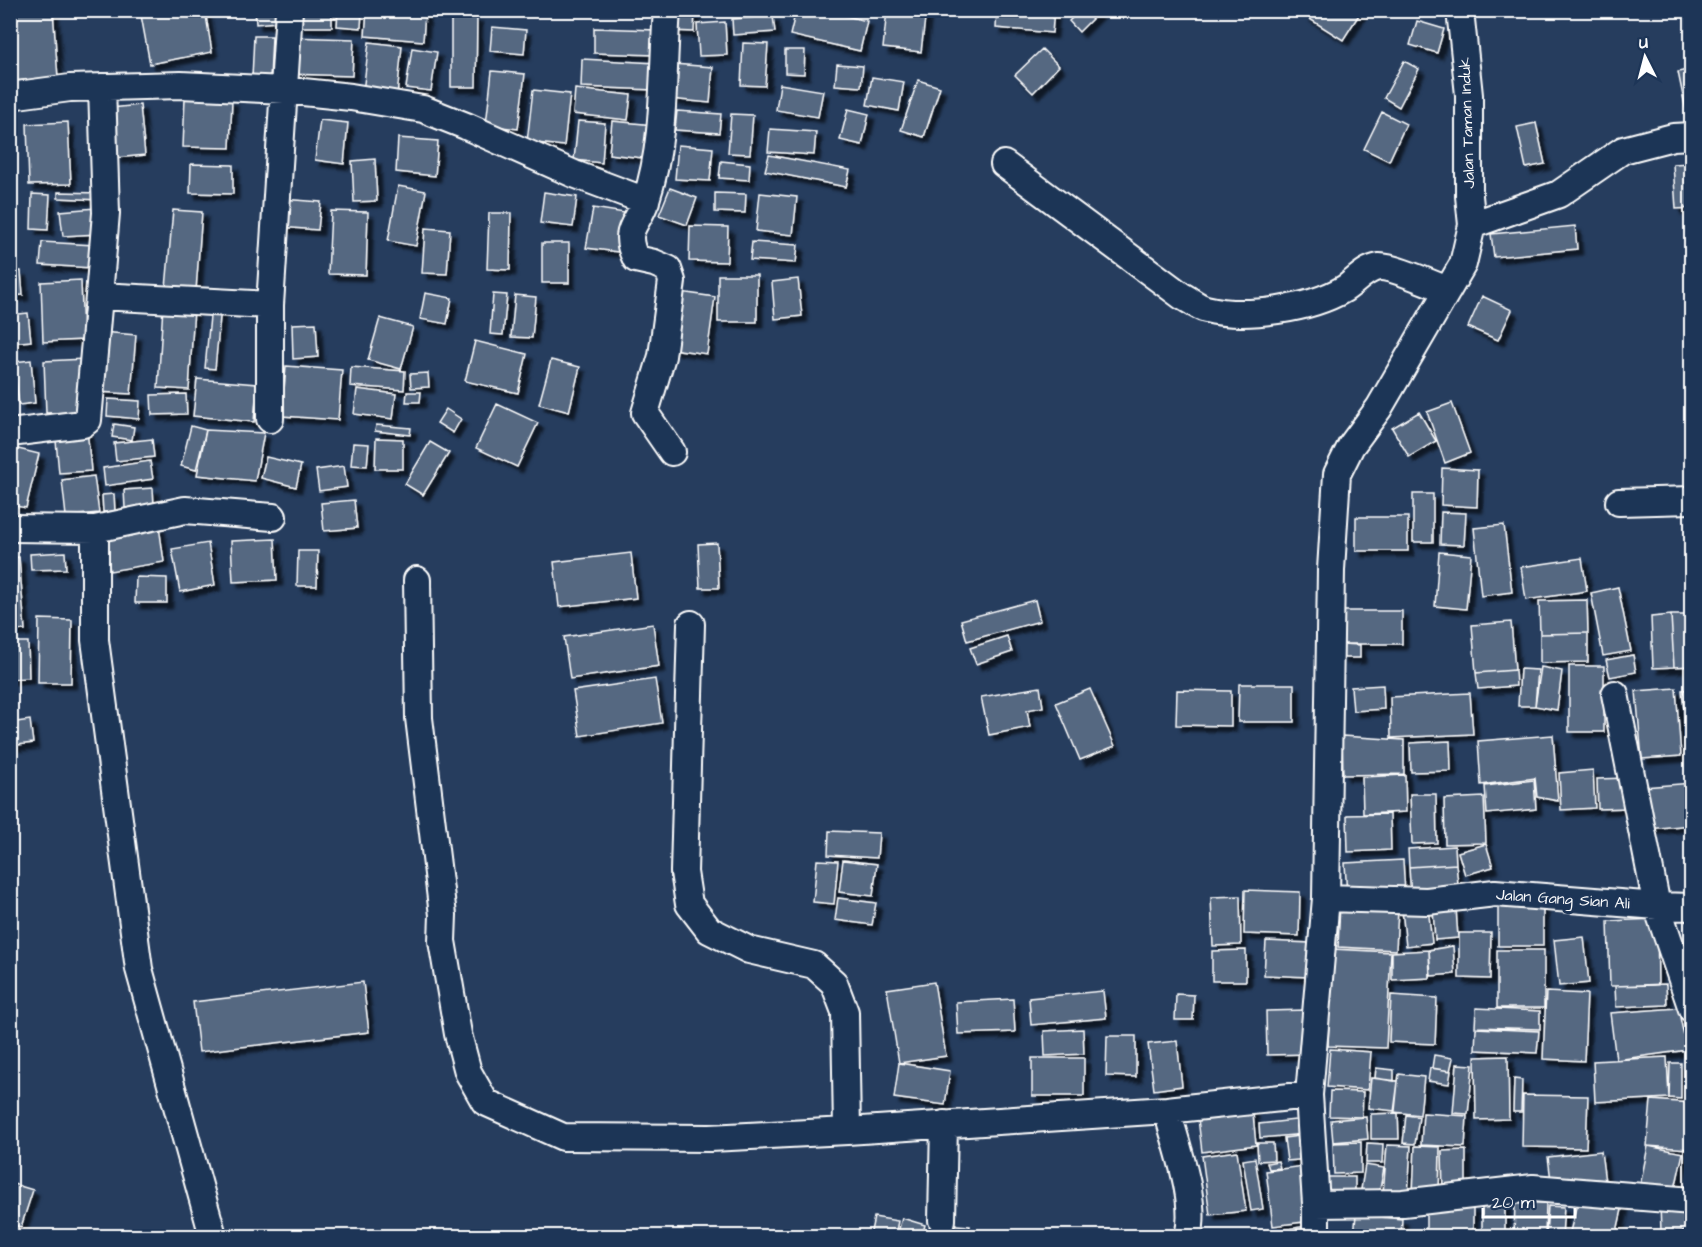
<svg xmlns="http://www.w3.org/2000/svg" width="1702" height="1247" font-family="'Architects Daughter',sans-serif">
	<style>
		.building { fill: #556781; stroke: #fff; stroke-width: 1.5; filter: url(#shadow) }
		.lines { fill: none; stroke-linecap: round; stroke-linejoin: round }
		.street-casing { stroke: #fff; stroke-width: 30 }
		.street { stroke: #1d3557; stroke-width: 26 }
		.labels { text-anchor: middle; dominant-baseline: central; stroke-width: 6; stroke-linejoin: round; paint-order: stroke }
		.street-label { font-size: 16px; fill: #fff; stroke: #1d3557 }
	</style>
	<defs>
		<filter id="shadow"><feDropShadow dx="5.5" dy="5.5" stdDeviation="1.5" flood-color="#0009"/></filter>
	</defs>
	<rect width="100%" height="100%" fill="#263d5e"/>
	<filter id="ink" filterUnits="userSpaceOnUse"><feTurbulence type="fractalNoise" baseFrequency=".0167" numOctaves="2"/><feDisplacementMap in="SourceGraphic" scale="12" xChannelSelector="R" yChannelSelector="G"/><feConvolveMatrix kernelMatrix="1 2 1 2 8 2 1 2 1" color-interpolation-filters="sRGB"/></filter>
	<g filter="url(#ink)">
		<path class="building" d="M10,10H53L58,78L10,81Z
			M140,10H205L212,52L150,64Z
			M255,10H275L276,22L256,24Z
			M298,10H332V27H298Z
			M338,10H362L361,28L337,26Z
			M367,10L425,13L423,41L365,36Z
			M674,10H695L694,32L672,31Z
			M796,10H822L867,21L860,51L790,35Z
			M887,10H926L921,52L883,48Z
			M997,10H1054L1052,33L996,28Z
			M1080,10H1101L1079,32L1069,21Z
			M1308,10H1362L1343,40L1305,16Z
			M773,16L775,32L733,35L732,19Z
			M451,17H477L476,87H451Z
			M1417,21L1444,29L1437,53L1410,45Z
			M725,22L727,55L699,56L697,24Z
			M492,27L526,30L524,54L490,51Z
			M594,28L656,30L655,55L594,53Z
			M254,36H272L270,79L252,78Z
			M289,37L354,39L352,76L288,74Z
			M369,42L402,46L397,96L363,92Z
			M743,43L768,44L765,86L741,85Z
			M412,48L437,52L431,91L406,88Z
			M1042,49L1059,66L1033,93L1015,75Z
			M785,50H805L804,74L785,73Z
			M582,59L656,63L654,90L581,87Z
			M1404,61L1419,69L1399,107L1384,98Z
			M673,64L713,67L710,103L670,99Z
			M837,64L863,66L861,87L835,85Z
			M1692,69V119L1688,120L1678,72Z
			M492,71L525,74L518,129L486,125Z
			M872,77L904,82L899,111L867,105Z
			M918,80L940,87L924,137L901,130Z
			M780,84L823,91L818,117L776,110Z
			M575,89L631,95L628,120L573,114Z
			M533,90L570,94L564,146L527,142Z
			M185,98L232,100L230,148L183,147Z
			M140,105L145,155L116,158L111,108Z
			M848,109L869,114L862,145L840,140Z
			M677,111L721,114L719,133L675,130Z
			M1382,112L1406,124L1389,161L1364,149Z
			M731,114L753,115L750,154L728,153Z
			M320,120L348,123L344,164L315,160Z
			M578,121L605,123L602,163L574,160Z
			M612,121L654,125L651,159L609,154Z
			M68,122L71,184L29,185L27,124Z
			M1536,123L1545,164L1526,168L1517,127Z
			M770,129L816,132L814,155L768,152Z
			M398,138L438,141L435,176L396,172Z
			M678,145L713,148L710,181L675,179Z
			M769,155L850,170L846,187L765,171Z
			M375,159L377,201L354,202L352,161Z
			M721,161L750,164L749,180L719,178Z
			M1692,163V208L1676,209L1673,164Z
			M191,164L233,165V194L190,193Z
			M398,186L426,191L416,246L388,241Z
			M670,188L697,198L687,225L659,215Z
			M58,192L100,193V200L58,198Z
			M544,192L577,197L573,227L540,223Z
			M715,193L746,194L745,213L715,212Z
			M760,193L797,197L793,235L756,231Z
			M32,194L50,195L48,230L31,229Z
			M282,199L321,202L318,230L279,227Z
			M96,208L98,234L63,236L60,211Z
			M593,208L625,213L618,252L586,248Z
			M173,210L202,212L196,290L166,288Z
			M331,211L368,212L366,275L328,274Z
			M489,213H511L510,270L487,269Z
			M690,226L728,227L727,262L689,261Z
			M1575,226L1577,249L1494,257L1491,234Z
			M425,228L450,230L447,274L422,273Z
			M42,242L94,245L93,268L40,265Z
			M752,242L798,245L796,263L750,260Z
			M542,243H569V283H542Z
			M10,271H21L23,295L10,296Z
			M718,275H757V322H718Z
			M798,279L802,316L775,319L772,282Z
			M81,280L83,340L43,342L41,282Z
			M680,292L715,297L707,354L672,349Z
			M425,293L452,298L447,324L420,319Z
			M493,294L507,295L503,335L490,334Z
			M515,295L536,297L532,338L511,337Z
			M1482,296L1512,310L1498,340L1468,327Z
			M163,306L194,308L189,390L158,388Z
			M211,306L221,307L215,369L205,368Z
			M28,313L31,341L10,343V315Z
			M380,318L413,327L401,369L368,360Z
			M316,323L318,357L293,359L292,324Z
			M102,332L136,335L131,394L97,392Z
			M475,341L527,354L518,393L465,381Z
			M85,359L88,412L46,413L44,361Z
			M31,360L35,403L19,405L14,362Z
			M551,360L580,367L569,412L539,404Z
			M286,366L342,370L338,420L282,416Z
			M351,367L405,371L404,390L350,386Z
			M428,373L429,387L411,388L410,374Z
			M197,379L257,384L254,422L193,416Z
			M357,389L396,394L393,419L354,414Z
			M407,392H421L420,402H406Z
			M186,394L187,414L152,415L151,395Z
			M108,399L140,401L139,419L107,416Z
			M1452,403L1470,453L1445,463L1427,412Z
			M497,404L538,423L517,467L476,448Z
			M446,409L461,419L453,433L437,423Z
			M1419,412L1436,441L1409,457L1392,428Z
			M114,424L134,427L132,440L112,437Z
			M376,425L411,428L410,435L375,431Z
			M191,426L206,430L196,470L181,466Z
			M87,428L91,471L59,473L55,430Z
			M206,430L264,433L255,481L197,475Z
			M376,438L403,439V469H375Z
			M152,439L154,457L116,461L114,443Z
			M430,442L449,453L423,495L405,484Z
			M353,443L369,444L367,466L351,465Z
			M10,447L39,454L26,508L10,505Z
			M266,457L301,465L296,487L261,478Z
			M150,461L153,479L105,486L103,468Z
			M344,466L347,487L319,491L316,470Z
			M1442,468L1478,470L1477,507L1441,505Z
			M94,476L99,513L66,516L62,480Z
			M153,488L154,506L125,508L124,490Z
			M114,494L115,511L103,512L102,495Z
			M1413,494H1433V542H1413Z
			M354,500L357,528L324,531L321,503Z
			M1441,512L1466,513L1464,545L1440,544Z
			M1356,517H1408V551H1356Z
			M1504,525L1512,592L1481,596L1474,528Z
			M159,526L164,562L110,571L104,534Z
			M275,539L277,580L233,582L231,541Z
			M208,543L215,585L180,592L172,549Z
			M717,543L719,588H700L698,544Z
			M298,551H318L317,586H297Z
			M65,552L66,569L31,570L30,554Z
			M1439,552L1471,555L1466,609L1435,606Z
			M631,553L636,598L559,607L554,562Z
			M19,557L25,630L10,631V558Z
			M1582,558L1587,591L1526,600L1521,567Z
			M136,577L167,578V603H135Z
			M1618,587L1631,651L1603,656L1591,593Z
			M1035,600L1040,621L967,641L961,620Z
			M1587,600L1588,633L1540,634L1539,601Z
			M1342,611H1402V644H1342Z
			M1671,615H1689L1691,666L1674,667Z
			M1671,615L1674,667L1653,668L1651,617Z
			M39,619L72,620L71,683H38Z
			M1511,622L1515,670L1476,673L1472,625Z
			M653,624L659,666L570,679L564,637Z
			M1588,633V662L1540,663V634Z
			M1007,636L1012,652L976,664L970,648Z
			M10,642H28L29,678L10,679Z
			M1342,644L1360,645V658H1341Z
			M1633,655L1636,672L1610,677L1606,660Z
			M1569,666H1604V732H1569Z
			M1541,667L1562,671L1557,710L1535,706Z
			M1520,669L1538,670L1535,706H1518Z
			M1515,670L1516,686L1478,689L1476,673Z
			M655,679L662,723L580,736L573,691Z
			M1239,684H1294V722H1238Z
			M1383,685L1384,709L1353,711L1351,687Z
			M1040,687L1043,707L1027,710L1030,727L989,735L981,697Z
			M1676,688L1681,756L1642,759L1636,691Z
			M1090,689L1115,746L1080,760L1056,703Z
			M1692,689V730H1686L1682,690Z
			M1177,690L1231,691V726L1176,725Z
			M1470,693L1473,734L1391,738L1390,697Z
			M30,720L33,743L10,746V723Z
			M1553,735L1558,801L1537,797L1535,778L1481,785L1478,741Z
			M1342,736L1404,740V774L1343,775Z
			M1450,741L1451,771L1411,772L1410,743Z
			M1593,770L1595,808L1561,810L1559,773Z
			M1405,775L1406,812L1363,814L1362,777Z
			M1627,778L1628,808L1598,809L1597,779Z
			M1534,780L1536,809L1487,814L1485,786Z
			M1692,783V825L1648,829L1644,787Z
			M1410,794H1436L1437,843L1412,844Z
			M1484,797L1486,843L1445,844L1444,799Z
			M1390,814L1391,850L1348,852L1347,815Z
			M829,831L879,833L877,858L828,855Z
			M1486,844L1493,867L1465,875L1458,852Z
			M1455,846L1456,864L1409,867L1408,849Z
			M817,860L838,861L834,904L813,902Z
			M843,860L877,864L873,896L839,892Z
			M1403,860L1405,893L1347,896L1345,863Z
			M1456,864L1459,894L1411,898L1409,867Z
			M1245,890L1300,892L1299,936L1244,934Z
			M1240,896L1241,945L1213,946L1211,897Z
			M838,898L876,903L872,925L835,920Z
			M1340,904L1398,908L1396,950L1338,947Z
			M1498,906H1543V946H1498Z
			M1428,907L1432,943L1406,946L1402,910Z
			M1456,908L1458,938L1435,940L1433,909Z
			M1657,919L1658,985L1610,986L1608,921Z
			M1459,933H1491L1490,979L1459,978Z
			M1584,937L1589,983L1559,986L1554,940Z
			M1266,941L1310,943L1308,977L1264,975Z
			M1453,946L1455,974L1431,976L1429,950Z
			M1332,949L1391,952L1386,1048L1328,1046Z
			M1246,950V981H1212V951Z
			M1429,950L1430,978L1392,980V952Z
			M1497,950H1544V1008H1497Z
			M363,982L369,1032L199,1052L193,1002Z
			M934,982L946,1056L899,1063L887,989Z
			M1666,984L1667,1005L1616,1007L1615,986Z
			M1103,991L1106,1018L1031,1025L1029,998Z
			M1546,992L1587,994L1584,1061L1543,1059Z
			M1176,994L1194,995L1193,1020H1175Z
			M1391,995L1437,998L1435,1044L1389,1042Z
			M1013,999L1015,1032L958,1034L956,1002Z
			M1476,1008L1540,1011V1029L1475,1027Z
			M1678,1008L1687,1050L1616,1060L1610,1013Z
			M1307,1010L1308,1054L1267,1055L1266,1011Z
			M1476,1028L1539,1031L1537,1053L1475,1050Z
			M1083,1029L1084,1054L1045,1056L1044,1031Z
			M1107,1036H1136V1077L1106,1076Z
			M1177,1041L1182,1086L1154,1090L1148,1044Z
			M1330,1049L1371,1052L1368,1090L1327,1087Z
			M1434,1055L1453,1058L1450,1071L1432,1068Z
			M1508,1056L1509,1119L1476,1120L1475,1057Z
			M1667,1057L1669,1098L1595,1102L1593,1061Z
			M1032,1058H1084V1096H1032Z
			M899,1063L950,1071L945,1105L894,1098Z
			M1670,1063H1681V1099L1669,1098Z
			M1457,1064L1473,1065L1468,1114L1453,1113Z
			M1376,1068L1394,1070V1081L1375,1078Z
			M1430,1068L1451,1071L1449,1084L1428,1081Z
			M1399,1074L1424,1077L1420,1115L1394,1112Z
			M1371,1078L1398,1081L1395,1111L1368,1108Z
			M1514,1079L1522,1080L1521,1112H1513Z
			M1330,1091L1363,1092L1362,1117L1329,1116Z
			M1523,1095L1588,1096L1586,1148L1522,1147Z
			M1651,1100L1692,1103L1689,1149L1647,1146Z
			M1252,1103L1256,1145L1202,1152L1197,1110Z
			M1398,1113L1399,1139H1371V1114Z
			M1423,1113L1467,1116L1465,1147L1421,1145Z
			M1406,1115L1419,1117L1415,1144L1403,1143Z
			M1366,1117L1368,1139L1333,1142L1331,1120Z
			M1304,1119L1305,1134L1260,1138L1259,1124Z
			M1307,1135L1310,1159L1287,1161L1284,1138Z
			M1361,1142V1173L1334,1174L1333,1143Z
			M1257,1143H1273L1274,1160L1258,1161Z
			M1367,1143L1383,1144L1382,1163H1366Z
			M1387,1145L1411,1146L1408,1196L1383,1194Z
			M1415,1146L1440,1147L1439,1195H1413Z
			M1648,1146L1683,1153L1673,1198L1639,1191Z
			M1466,1150V1190L1443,1191L1442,1151Z
			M1237,1151L1246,1211L1210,1215L1202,1156Z
			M1601,1151L1605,1182L1552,1188L1548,1157Z
			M1255,1158L1263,1209L1251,1211L1243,1160Z
			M1278,1161L1280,1168L1269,1169L1267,1163Z
			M1365,1165L1384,1168L1378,1199L1360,1196Z
			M1304,1166L1311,1221L1273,1226L1266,1171Z
			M1326,1177H1355V1197H1327Z
			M10,1183L33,1190L21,1227L10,1224Z
			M1579,1195L1623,1205L1616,1236H1569Z
			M1482,1197H1505V1236H1482Z
			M1515,1202L1546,1203L1545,1236H1514Z
			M1691,1202L1692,1231L1661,1232L1660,1204Z
			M1548,1206L1564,1207L1562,1236H1546Z
			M1426,1207H1473V1236H1426Z
			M1356,1215L1402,1219L1401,1236H1354Z
			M874,1217L898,1221L895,1236H870Z
			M902,1218L925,1225L922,1236H897Z
			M930,1223L970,1226L969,1236H929Z
			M1307,1226L1309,1236H1269L1268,1232Z"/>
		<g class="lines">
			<g class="street-casing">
				<path id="street" d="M667,10C662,73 666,140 646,200C638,226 621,228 636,259L654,263L668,269L672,281L662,356L645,413L672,452
					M102,87L106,213L99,296L270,305
					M10,96L70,88L181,85L284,90L351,97L423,109L466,126L574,174L646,201
					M1004,164L1182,296C1190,300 1198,307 1206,309C1245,319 1310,309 1344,289C1355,282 1365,269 1379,267C1392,266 1434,285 1448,290
					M1472,225L1559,194L1623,150L1673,137L1692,136
					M270,419V305L289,10
					M10,433L83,424L88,420L99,296
					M1619,502L1692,500
					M10,528L95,529L185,510L273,517
					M95,529V640L139,969L213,1236
					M417,580L419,718L443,915L442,941L458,1034L468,1072L485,1102L563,1137L710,1138L847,1131
					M691,624L684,872L689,904L709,930L749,950L814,965L834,983L845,1012L847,1131L1167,1110L1309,1095
					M1615,694L1657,906L1692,1009
					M1326,898L1427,901L1495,893L1657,906L1692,907
					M1167,1110C1176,1145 1198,1202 1188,1236
					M1316,1204L1403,1203L1533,1188L1692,1201
					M942,1220L944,1124
					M1316,1236V1204L1309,1095L1326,898L1331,570L1337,474L1351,446L1379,408L1463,264L1472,225L1469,196V95L1460,10"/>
			</g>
			<use href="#street" class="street"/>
		</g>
	</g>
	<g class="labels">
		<g class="street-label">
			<text transform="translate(1467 123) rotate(-92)">Jalan Taman Induk</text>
			<text transform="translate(1563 899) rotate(4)">Jalan Gang Sian Ali</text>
		</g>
	</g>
	<rect width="1702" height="1247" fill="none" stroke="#1d3557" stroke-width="36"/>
	<rect x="18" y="18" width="1666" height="1211" fill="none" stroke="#fff" stroke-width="2" filter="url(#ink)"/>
	<g transform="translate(1645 57) rotate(354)" stroke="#1d3557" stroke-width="4.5" paint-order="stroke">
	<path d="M0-4.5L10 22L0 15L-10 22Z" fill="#ffffff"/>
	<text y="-9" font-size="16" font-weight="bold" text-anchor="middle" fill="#ffffff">U</text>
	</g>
	<path d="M1483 1208v9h92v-9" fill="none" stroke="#ffffff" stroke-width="3"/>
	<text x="1492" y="1208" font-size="18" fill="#ffffff" stroke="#1d3557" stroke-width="4.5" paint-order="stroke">20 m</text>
</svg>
